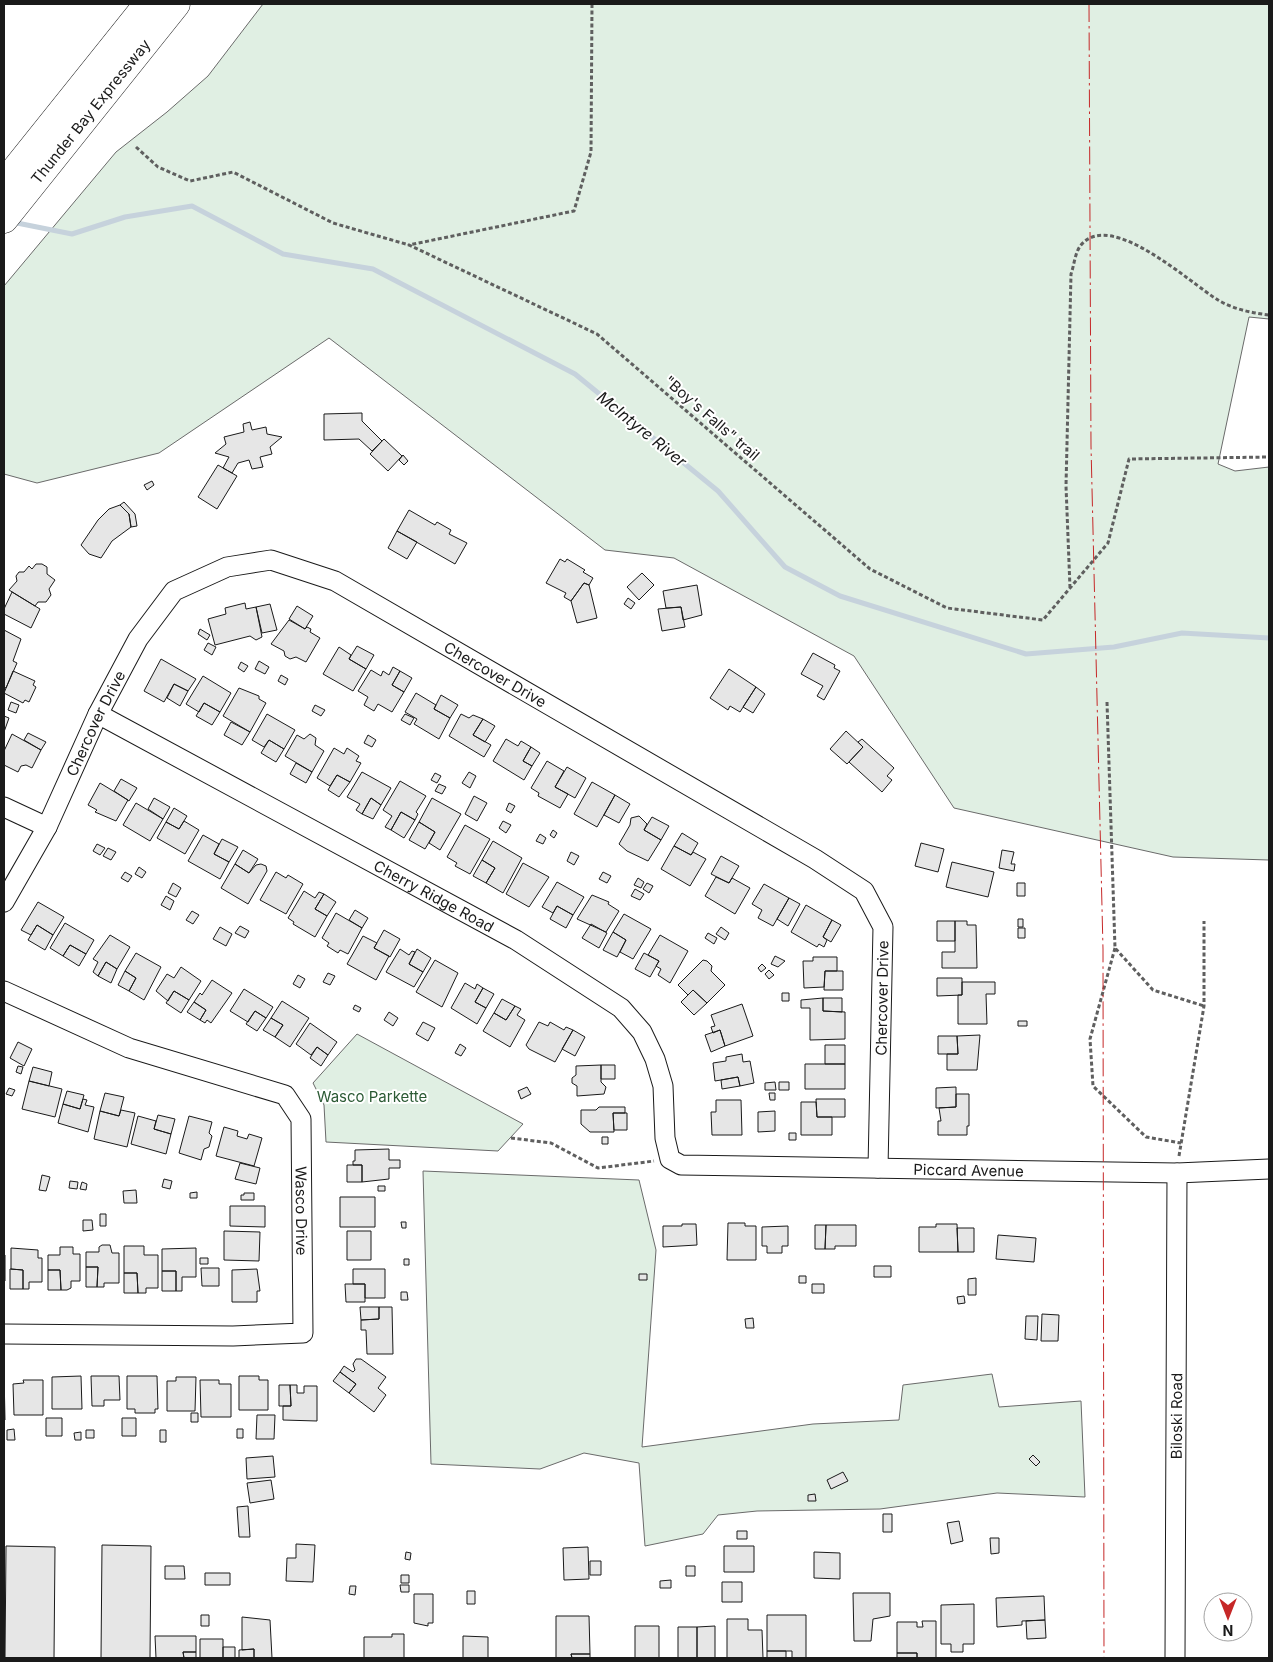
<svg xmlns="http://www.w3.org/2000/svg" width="1273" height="1662" font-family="Inter,sans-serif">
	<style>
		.green { fill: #e0efe3; stroke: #6a6a6a }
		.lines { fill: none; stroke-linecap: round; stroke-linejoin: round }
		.stream { stroke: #c6d2dc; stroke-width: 5 }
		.building { fill: #e6e6e6; stroke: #1a1a1a }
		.minor-casing { stroke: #1a1a1a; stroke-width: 21 }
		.highway-casing { stroke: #1a1a1a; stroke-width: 29 }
		.path { stroke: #5f5f5f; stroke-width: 3; stroke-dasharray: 4 2.5; stroke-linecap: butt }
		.minor { stroke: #fff; stroke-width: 19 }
		.highway { stroke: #fff; stroke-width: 28 }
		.power { stroke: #c62828; stroke-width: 1; stroke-dasharray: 18 4 2.5 4; stroke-linecap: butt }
		.labels { text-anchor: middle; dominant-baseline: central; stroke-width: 4; stroke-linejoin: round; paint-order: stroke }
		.street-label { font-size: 15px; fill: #1a1a1a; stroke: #fff }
		.park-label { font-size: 15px; fill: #2b5a34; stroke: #fff }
		.water-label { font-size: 16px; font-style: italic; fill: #1a1a1a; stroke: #fff }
	</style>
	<rect width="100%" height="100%" fill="#fff"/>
	<path class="green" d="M263,4H1269V319L1249,317L1218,464L1235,471L1269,467V860L1173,857L954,808L854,656L674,558L605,550L329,338L159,453L37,483L4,474V286L116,152L167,112L208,76Z
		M357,1034L523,1124L498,1151L326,1142L324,1105L313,1083Z
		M423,1171L639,1180L656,1250L642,1447L813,1424L899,1420L903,1385L992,1374L999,1407L1081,1401L1085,1497L997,1493L880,1509L757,1511L718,1515L703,1534L645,1546L639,1463L584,1453L540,1469L431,1464Z"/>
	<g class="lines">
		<path class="stream" d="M12,222L72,234L125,217L192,206L283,254L373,269L575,374L718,491L785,567L840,596L1026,654L1114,647L1182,633L1269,638"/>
	</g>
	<path class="building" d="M362,413V421L382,441L372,451L359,439L324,440V414Z
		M250,422L252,430L266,427L267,434L282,437L270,447L272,454L260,457L263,467L252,469L249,460L238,463L232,473L223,468L229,457L215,453L226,444L224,437L244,432L243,424Z
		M384,439L402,456L388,471L370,454Z
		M403,455L408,461L404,465L399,460Z
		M218,465L237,476L217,509L198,497Z
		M152,481L154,485L147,490L144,485Z
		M124,502L135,514L137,526L131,527L129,514L120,505Z
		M120,505L129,514L131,527L112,541L101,558L89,554L81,545L98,520L109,509Z
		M409,510L435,525L437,522L451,530L449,534L467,543L455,564L397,531Z
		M397,531L417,542L407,559L388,548Z
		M560,559L565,562L567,559L585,570L583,572L593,578L589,585L584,583L571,601L564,597L566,593L546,583Z
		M36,564H42L47,567V574L55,580L49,589L51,595L46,602H38L35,606L9,590L17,581L16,576L19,572H24L29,566L32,569Z
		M642,573L654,585L639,600L627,587Z
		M584,583L589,585L597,618L577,623L571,601Z
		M697,585L702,615L683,620L681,607L666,608L663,591Z
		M12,592L40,609L31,628L4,614V609Z
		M628,598L635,603L631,609L624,604Z
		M245,603L246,609L256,607L262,637L256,640L250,636L215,645L208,619L226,614L225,608Z
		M270,604L277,630L262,633L256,607Z
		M297,606L313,616L305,629L289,619Z
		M681,607L685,627L662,631L658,609Z
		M289,620L305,629L307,627L311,629L310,632L320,638L306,662L296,657L290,659L285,656L284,651L271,644Z
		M200,629L210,635L207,640L198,634Z
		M4,630L21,639L13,661L17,663L6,688L4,687Z
		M208,643L216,647L212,655L204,650Z
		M357,646L374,655L366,669L349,659Z
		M339,647L351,655L349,659L366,669L353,691L323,674Z
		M813,653L835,665L834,668L840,671L824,700L817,696L823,686L801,674Z
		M161,659L196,679L188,691L174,684L164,702L144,691Z
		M259,661L269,667L265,674L255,669Z
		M241,662L248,666L244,672L238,668Z
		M393,667L400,671L392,685L404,692L392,712L378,704L374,711L364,705L368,697L358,691L371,670L381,676L383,671L389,675Z
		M729,669L756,687L740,712L730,706L728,710L710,698Z
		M13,671L35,681L33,685L36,687L29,702L25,700L23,703L4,693Z
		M400,671L412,678L404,692L392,685Z
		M281,675L288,679L285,685L278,681Z
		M203,676L231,693L220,712L204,703L199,712L186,704Z
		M174,684L188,691L180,706L167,698Z
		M756,687L765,694L753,713L743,707Z
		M239,688L259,696V699L266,703L250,732L223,716Z
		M416,693L436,705L434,709L450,718L439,739L414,724L417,719L405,712Z
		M441,695L458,705L450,718L434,709Z
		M11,702L19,705L16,713L8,710Z
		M204,703L220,712L212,725L196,716Z
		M315,705L325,710L321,716L312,711Z
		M267,714L295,730L284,749L269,740L264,747L252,740Z
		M405,714L414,718L410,725L401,720Z
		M461,714L469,718L473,715L483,719L473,735L491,745L484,757L449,736Z
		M4,716L9,718L4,732Z
		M483,719L495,726L485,742L473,735Z
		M231,722L250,732L242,745L224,735Z
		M846,731L863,747L847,764L830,749Z
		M28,733L46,742L41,750L24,740Z
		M12,734L41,750L32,768L26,765L21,766L18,772L4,765V751Z
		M310,734L316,738L315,745L324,751L312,772L285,756L297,735L304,739Z
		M368,735L376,740L372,747L364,743Z
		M506,739L518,746L521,741L531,747L523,761L532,766L524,780L493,761Z
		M862,739L894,768L887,776L892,780L882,792L849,762L863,747L858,742Z
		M269,740L284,749L276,762L261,753Z
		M531,747L540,753L532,766L523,761Z
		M334,748L344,754L347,748L359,756L356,761L361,763L350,782L337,775L330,786L317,778Z
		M547,761L564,771L555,787L568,794L560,808L538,796L539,793L531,788Z
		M296,763L312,772L306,783L290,774Z
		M567,767L586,778L575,798L555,787Z
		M362,772L391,788L381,805L371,798L362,814L356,810L360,804L347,797Z
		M469,772L476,776L470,788L462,783Z
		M435,773L441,776L437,783L431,780Z
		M337,775L350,782L339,797L328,790Z
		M121,779L137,788L129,801L114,791Z
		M400,781L426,796L416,812L418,814L415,820L401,812L391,830L385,827L392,816L383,810Z
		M592,782L615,795L597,827L574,814Z
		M100,783L128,800L116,821L95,812L97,810L88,805Z
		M439,784L446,787L442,794L435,791Z
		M615,795L630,804L619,823L604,815Z
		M474,796L487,803L477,821L465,814Z
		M154,798L170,807L163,819L148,809Z
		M371,798L381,805L373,819L362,814Z
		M432,798L461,814L440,850L429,843L435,832L419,822Z
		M136,803L163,819L150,841L123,825Z
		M509,803L515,806L511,813L506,810Z
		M174,808L187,816L179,829L166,822Z
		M401,812L415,820L404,838L391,830Z
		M639,816L647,824L644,830L661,840L648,861L627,851L619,844L630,825L631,818Z
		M652,817L669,826L661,840L644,830Z
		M184,821L199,830L185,854L157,838L166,822L179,829Z
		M503,821L511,825L506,833L499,828Z
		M419,822L435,832L425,849L409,840Z
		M465,825L490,839L470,874L455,866L457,863L447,857Z
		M553,830L557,833L554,838L550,835Z
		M682,833L698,843L691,855L674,846Z
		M540,834L546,838L543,844L536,841Z
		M203,835L219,844L214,854L229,862L220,879L188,861Z
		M222,839L238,847L229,862L214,854Z
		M493,841L522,858L503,893L486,883L495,868L482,860Z
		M921,843L944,849L938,872L915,866Z
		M97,844L105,848L100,855L93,851Z
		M674,846L691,855L693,852L706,859L690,886L661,869Z
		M108,848L116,852L111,860L103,856Z
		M243,850L258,859L249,873L235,864Z
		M1002,850L1014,852L1011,864H1015L1014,871L999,868Z
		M571,852L579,856L574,865L567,861Z
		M721,856L739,866L729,883L711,874Z
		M482,860L495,868L486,883L473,876Z
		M952,862L994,872L988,897L946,887Z
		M523,863L549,877L529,907L506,894Z
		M235,864L249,873L256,865L261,864L266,866L267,871L248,904L221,888Z
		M139,867L146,872L142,878L135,874Z
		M125,872L132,876L128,882L121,878Z
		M276,872L286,878L288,875L303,884L286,914L260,900Z
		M603,872L611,876L607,883L599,879Z
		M716,877L729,883L732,878L750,888L735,914L705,896Z
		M638,878L644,882L641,888L634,885Z
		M557,882L584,897L573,915L557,906L553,913L542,907Z
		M173,883L181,888L176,897L168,893Z
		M647,883L653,886L649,893L643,889Z
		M1017,883H1025V896H1017Z
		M764,884L789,898L773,926L758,918L762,910L752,904Z
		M635,889L644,894L640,900L631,896Z
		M304,891L315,898L319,892L324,894L315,909L327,916L315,937L293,924L294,922L288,918Z
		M324,894L336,902L327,916L315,909Z
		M592,895L609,902L608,904L619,911L606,932L577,919Z
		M166,896L174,901L170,910L161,905Z
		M789,898L800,904L788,926L777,919Z
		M38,902L64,917L53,935L37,925L31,935L21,930Z
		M806,905L832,920L823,937L827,940L824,947L819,944L817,947L791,932Z
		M557,906L573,915L566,928L550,919Z
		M355,910L368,918L362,928L349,920Z
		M192,911L199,915L193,924L186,920Z
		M336,913L362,928L348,954L340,950L338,953L327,946L329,943L322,938Z
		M624,914L651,929L633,959L620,952L626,940L613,932Z
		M1018,919H1023V927H1018Z
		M832,920L841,925L831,942L823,937Z
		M937,921H955V941H937Z
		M955,921H967V925H976L977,968H942V952H955Z
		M65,923L94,940L86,954L70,945L63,956L50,948Z
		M591,924L607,933L599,948L582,938Z
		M37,925L53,935L45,950L28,940Z
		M240,926L249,931L245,938L235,933Z
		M220,927L232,934L226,946L213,939Z
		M721,927L729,933L725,940L716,934Z
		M1018,928H1025V938H1018Z
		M384,930L400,939L390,957L374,948Z
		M613,932L626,940L617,957L603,950Z
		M708,933L717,938L714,944L705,938Z
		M110,935L130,947L117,969L106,962L98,976L93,972L98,962L93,959Z
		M660,935L688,951L670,983L658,975L661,969L656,966L659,961L648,955Z
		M363,936L377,943L374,948L389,956L376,980L347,964Z
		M70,945L86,954L79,966L63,956Z
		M400,949L409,955L412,951L415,952L409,964L423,972L414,987L386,972Z
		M417,949L431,958L423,972L409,964Z
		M136,953L161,967L144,1000L129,991L136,978L125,971Z
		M644,953L659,961L650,977L635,969Z
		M775,956L785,961L778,967L771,964Z
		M813,957H837V971H825L824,987L804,988L803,961H813Z
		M435,960L458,973L442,1007L416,992Z
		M703,960L707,961L712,966L711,971L725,985L707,1003L693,990L688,995L678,985Z
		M106,962L117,969L111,983L98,976Z
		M762,964L766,968L761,972L758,968Z
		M181,967L201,981L189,1000L174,991L168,1001L156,991L167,974L174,978Z
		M769,970L774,975L769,979L765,974Z
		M125,971L136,978L129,991L118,985Z
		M825,971H843V990H824Z
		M328,973L335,976L330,985L323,982Z
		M298,975L305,979L300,988L293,984Z
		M937,978H962V995L937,996Z
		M212,980L232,993L211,1023L207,1020L205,1023L200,1020L206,1010L194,1002L200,993L202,995Z
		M962,982H995V994H986L987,1024H958V995H962Z
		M465,983L475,989L477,984L483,988L475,1002L486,1008L477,1024L451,1008Z
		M483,988L494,994L486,1008L475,1002Z
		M244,989L273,1007L266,1018L255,1011L248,1022L230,1011Z
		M693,990L707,1003L694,1015L681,1002Z
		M174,991L189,1000L181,1013L166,1003Z
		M782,993H789V1001H782Z
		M823,998V1011L845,1012V1039L810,1040V1008H801V1000Z
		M823,998H842V1012L823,1011Z
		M502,999L515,1006L506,1020L494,1013Z
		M282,1001L309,1018L290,1047L275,1037L283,1025L271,1018Z
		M194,1002L206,1010L200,1020L187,1012Z
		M742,1004L753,1036L725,1046L720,1030L713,1033L711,1027L715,1026L711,1015Z
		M355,1005L361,1008L359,1012L353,1009Z
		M515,1006L521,1009L517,1015L525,1020L510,1047L483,1031L494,1013L506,1020Z
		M255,1011L266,1018L257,1031L246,1024Z
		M389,1012L398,1018L393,1026L384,1020Z
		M271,1018L283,1025L275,1037L263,1030Z
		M1018,1021H1027V1026H1018Z
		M423,1022L435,1028L428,1041L416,1034Z
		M539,1022L548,1026L550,1022L564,1030L566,1027L573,1030L555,1062L529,1049L526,1045Z
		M310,1023L337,1042L328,1055L317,1047L311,1055L296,1044Z
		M573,1030L585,1037L575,1056L562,1049Z
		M720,1030L725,1046L711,1052L705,1035Z
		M980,1035L977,1070H947V1054H958L957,1036Z
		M938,1036H957L958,1054H938Z
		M18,1042L32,1049L24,1066L10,1058Z
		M460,1044L466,1048L461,1056L455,1053Z
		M825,1045H845V1064H825Z
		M317,1047L328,1055L321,1066L310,1058Z
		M742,1054L743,1062L750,1061L754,1083L740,1086L738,1077L715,1081L713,1063L726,1061V1057Z
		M805,1064H845V1089H805Z
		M601,1065V1082L606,1087L604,1094L577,1096V1086L572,1083V1078L576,1075V1066Z
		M601,1065H615V1079H601Z
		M18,1066L23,1067L21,1074L16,1072Z
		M33,1067L52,1072L49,1086L29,1081Z
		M738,1077L740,1086L722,1089L721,1080Z
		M29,1081L62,1089L55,1117L22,1109Z
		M775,1082L776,1090H765V1083Z
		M779,1082H789V1090H779Z
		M527,1087L531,1094L521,1099L518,1091Z
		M956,1087V1107L936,1108V1088Z
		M9,1088L15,1090L12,1096L6,1094Z
		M67,1091L84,1095L80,1109L63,1104Z
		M105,1093L124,1097L119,1116L100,1111Z
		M769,1093H775V1100H770Z
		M956,1094H969V1126H967V1135H938V1121H941L939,1108L956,1107Z
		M83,1099L87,1100L85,1105L94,1107L88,1132L58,1123L63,1104L80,1109Z
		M816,1099H845V1117H817Z
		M716,1100H741L742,1135H712L711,1112H716Z
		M801,1102H816L817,1117H832V1135H801Z
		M599,1107H625V1113H613L614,1132H590L581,1124V1110H596Z
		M121,1110L135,1113L127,1147L94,1139L100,1111L119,1116Z
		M775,1111V1131L758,1132V1112Z
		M613,1113H627V1130H614Z
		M158,1115L175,1119L171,1134L154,1129Z
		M138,1116L156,1121L154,1129L171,1134L166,1154L131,1144Z
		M189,1116L212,1122L209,1133L212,1136L209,1147L204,1149L201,1160L179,1153Z
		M224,1127L238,1131L237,1136L247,1139L249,1134L262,1138L254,1166L216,1156Z
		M789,1133H796V1140H789Z
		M602,1137H608V1144H602Z
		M389,1149V1160H400V1168H389V1179L362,1182V1165H353V1161H355V1150Z
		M240,1163L260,1168L256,1184L235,1179Z
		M347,1165H362V1182H347Z
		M42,1175L50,1177L46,1191L39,1190Z
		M164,1179L172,1181L170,1189L162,1187Z
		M70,1181L78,1182L77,1189L69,1188Z
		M82,1182L87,1184L86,1190L80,1189Z
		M378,1186H385V1191H378Z
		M136,1190L137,1203H124L123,1191Z
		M197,1192V1198H190V1193Z
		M244,1193H254V1200H241V1195H244Z
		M340,1197H375V1227H340Z
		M230,1206H265V1227L230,1226Z
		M100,1214H106V1226H100Z
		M83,1220H92L93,1230L83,1231Z
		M401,1222H406V1228H402Z
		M728,1223H745V1226H756V1260H727Z
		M682,1224H696L697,1245L663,1247V1226H682Z
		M936,1224H957L958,1252H919V1227H936Z
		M815,1225H826L825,1249H815Z
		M826,1225H856V1246H835V1249H825Z
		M788,1226V1246H782V1253H767V1246H762V1227Z
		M957,1228H974V1252H958Z
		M224,1231L260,1232L259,1261L224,1260Z
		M347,1231H371V1260H347Z
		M998,1235L1036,1238L1034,1262L996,1259Z
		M102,1245H110L112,1253H119V1283H104V1287H97L98,1267H86V1252H99V1247Z
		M124,1246H144V1255H158V1288H146V1293H138L137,1273H124Z
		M60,1247H73V1254H80V1281H71V1288L67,1290H61L60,1270H48V1255H60Z
		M11,1248L38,1250V1258H42V1282H29V1289H23V1270L11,1269Z
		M196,1248V1277H182V1291H176V1271H162V1249Z
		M4,1255H5V1281H4Z
		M200,1258H208V1264H200Z
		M404,1259H409V1265H404Z
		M874,1266H891V1277H874Z
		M86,1267H98L97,1287H86Z
		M201,1268H219V1286H202Z
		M10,1269L23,1270V1289H10Z
		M257,1269L260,1291H257V1302H232V1270Z
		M353,1269H385V1298H365V1284H353Z
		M48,1270H60L61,1290H48Z
		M162,1271H176V1291H162Z
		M124,1273H137L138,1293H124Z
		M639,1274H647V1280H639Z
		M799,1276H806V1283H799Z
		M976,1278V1295H968V1279Z
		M345,1284H365V1302H346Z
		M812,1284H824V1293H812Z
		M401,1292H407L408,1300H401Z
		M964,1296L965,1303L958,1304L957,1297Z
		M360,1307H379V1319L361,1320Z
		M379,1307H392L393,1354H367L366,1330H361V1320L379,1319Z
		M1042,1314L1059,1315L1058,1341H1041Z
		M1026,1316H1038L1037,1340L1025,1339Z
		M753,1318L754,1328H746L745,1319Z
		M356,1359H361L386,1377L378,1388L386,1395L374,1412L349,1393L356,1384L340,1372L344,1366L353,1372L355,1370L353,1364Z
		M340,1372L356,1384L349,1393L333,1381Z
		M4,1373L5,1420H4Z
		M81,1376L82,1409H52V1377Z
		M91,1376H119L120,1400H104V1406H92Z
		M127,1376H157L158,1409H155V1413H135V1409H127Z
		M239,1376H259V1380H268V1410H239Z
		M176,1377H196L195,1411H167V1381H176Z
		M23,1380H43V1415H14L13,1384L24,1383Z
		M200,1380H219V1384H231V1417H201Z
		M279,1385H290L291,1406H279Z
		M290,1385H297V1393H304V1386H317V1421L283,1420V1406H291Z
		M191,1413H198V1422H191Z
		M257,1415H275L274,1439H256Z
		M46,1418H62V1436H46Z
		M122,1418H136V1436H122Z
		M14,1429L15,1440H7V1430Z
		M237,1429H243V1438H237Z
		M86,1430H94V1438H86Z
		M160,1430H166V1442H160Z
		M81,1432V1440H75L74,1433Z
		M1033,1455L1040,1462L1036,1466L1029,1459Z
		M273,1456L275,1477L247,1479L246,1458Z
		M843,1472L848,1481L831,1489L827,1480Z
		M271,1480L274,1499L250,1503L247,1483Z
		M815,1494L816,1501H808V1495Z
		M248,1506L250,1537H239L237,1507Z
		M883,1514H892V1532H883Z
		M959,1521L963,1541L951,1544L947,1523Z
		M737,1531H747V1539H737Z
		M990,1538H999V1553L991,1554Z
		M296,1544L315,1545L313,1582L286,1581L287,1558H296Z
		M102,1545L151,1546L150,1658H101Z
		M6,1546L55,1547L54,1658H5Z
		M724,1546H754V1572H724Z
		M588,1547L589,1579L564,1580L563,1548Z
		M406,1552L411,1553L410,1560L405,1559Z
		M814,1552L840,1553V1579L814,1578Z
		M590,1561H601V1575H590Z
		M165,1566H184L185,1579H165Z
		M686,1566H695V1576H686Z
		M205,1573H230V1585H205Z
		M401,1575H409V1583H401Z
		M671,1580V1588H660V1581Z
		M722,1582H742V1602H722Z
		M400,1585H409V1592H401Z
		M350,1586H356L355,1595L349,1594Z
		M467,1591H475V1604H467Z
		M853,1593H890V1616L873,1619L871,1641H854Z
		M414,1594H433V1623H428V1626L414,1623Z
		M1044,1596L1045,1620L1022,1621V1625L997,1627L996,1598Z
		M974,1604V1644H963V1652H951V1644H941V1605Z
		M201,1615H209V1626H201Z
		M767,1615H806V1658H792V1651H767Z
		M556,1616H589L590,1654H571L572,1658H556Z
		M242,1617L270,1620L272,1658H254V1649L242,1650Z
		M727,1619H748V1630H762L763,1658H727Z
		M1045,1620L1046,1638L1027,1639L1026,1621Z
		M922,1621H936V1658H917V1653H897V1622H917V1627H923Z
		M635,1626H659V1658H635Z
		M715,1626V1658H697V1627Z
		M678,1627H697V1658H678Z
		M392,1634H404V1658H364V1637H392Z
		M155,1636H196V1652H183L184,1658H156Z
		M463,1636L488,1637V1658H463Z
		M200,1639H223V1658H200Z
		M223,1647H235V1658H223Z
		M254,1649V1658H239V1650Z
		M767,1651H786V1658H767Z
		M183,1652H196V1658H184Z
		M897,1653H917V1658H897Z
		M571,1654H590V1658H572Z"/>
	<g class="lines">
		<g class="minor-casing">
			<g id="minor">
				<path id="s1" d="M98,714L516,940L621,1008L642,1032L655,1059L663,1086L665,1138L670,1159L681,1165L1177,1173L1269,1169"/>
				<path d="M4,807L47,827"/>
				<path id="s2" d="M4,902L47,827L98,714L138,639L174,591L227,567L271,560L335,581L815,859L864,891L883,927L878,1168"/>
				<path id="s3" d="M4,991L129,1048L285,1095L301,1119L303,1333L233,1336L4,1334"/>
				<path id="s4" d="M1175,1658L1177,1173"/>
			</g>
		</g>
		<g class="highway-casing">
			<g id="highway">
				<path d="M4,184L148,4"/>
				<path id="s5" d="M4,219L176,4"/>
			</g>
		</g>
		<path class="path" d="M592,4L591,152L574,211L409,245L597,334L870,569L947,608L1043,620L1108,543L1129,459L1269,457
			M136,147L158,167L190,181L233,172L333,223L409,245
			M1070,588L1066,486L1071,274C1074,266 1075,252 1081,245C1111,209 1190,283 1218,300C1233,309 1252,313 1269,315
			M1107,702L1115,948L1153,990L1204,1006
			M1115,948L1090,1039L1093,1086L1146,1137L1181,1143
			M511,1138L551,1143L598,1168L654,1161
			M1179,1156L1204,1006V921"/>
		<use href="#minor" class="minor"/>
		<use href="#highway" class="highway"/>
		<path class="power" d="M1089,4L1091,446L1103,949L1104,1658"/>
	</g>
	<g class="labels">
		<g class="street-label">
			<text stroke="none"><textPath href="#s5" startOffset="138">Thunder Bay Expressway</textPath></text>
			<text transform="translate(712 418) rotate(41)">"Boy's Falls" trail</text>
			<text stroke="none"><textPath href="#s2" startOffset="711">Chercover Drive</textPath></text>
			<text stroke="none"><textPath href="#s2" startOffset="201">Chercover Drive</textPath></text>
			<text stroke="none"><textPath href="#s1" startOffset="382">Cherry Ridge Road</textPath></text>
			<text transform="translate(882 998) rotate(-89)">Chercover Drive</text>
			<text stroke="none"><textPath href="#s1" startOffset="1064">Piccard Avenue</textPath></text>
			<text stroke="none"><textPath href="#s3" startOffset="421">Wasco Drive</textPath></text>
			<text stroke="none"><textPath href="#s4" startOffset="242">Biloski Road</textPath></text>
		</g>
		<g class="park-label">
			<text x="372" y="1096">Wasco Parkette</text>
		</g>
		<g class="water-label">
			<text transform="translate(642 429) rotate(39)">McIntyre River</text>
		</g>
	</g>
	<rect width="1273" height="1662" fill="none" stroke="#1a1a1a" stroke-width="10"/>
	<g transform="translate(1228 1617) rotate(180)"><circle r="24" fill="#ffffff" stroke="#a3a3a3"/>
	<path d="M0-4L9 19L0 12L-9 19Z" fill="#c62828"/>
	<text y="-8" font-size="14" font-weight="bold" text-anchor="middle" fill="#1a1a1a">N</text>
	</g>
</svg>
